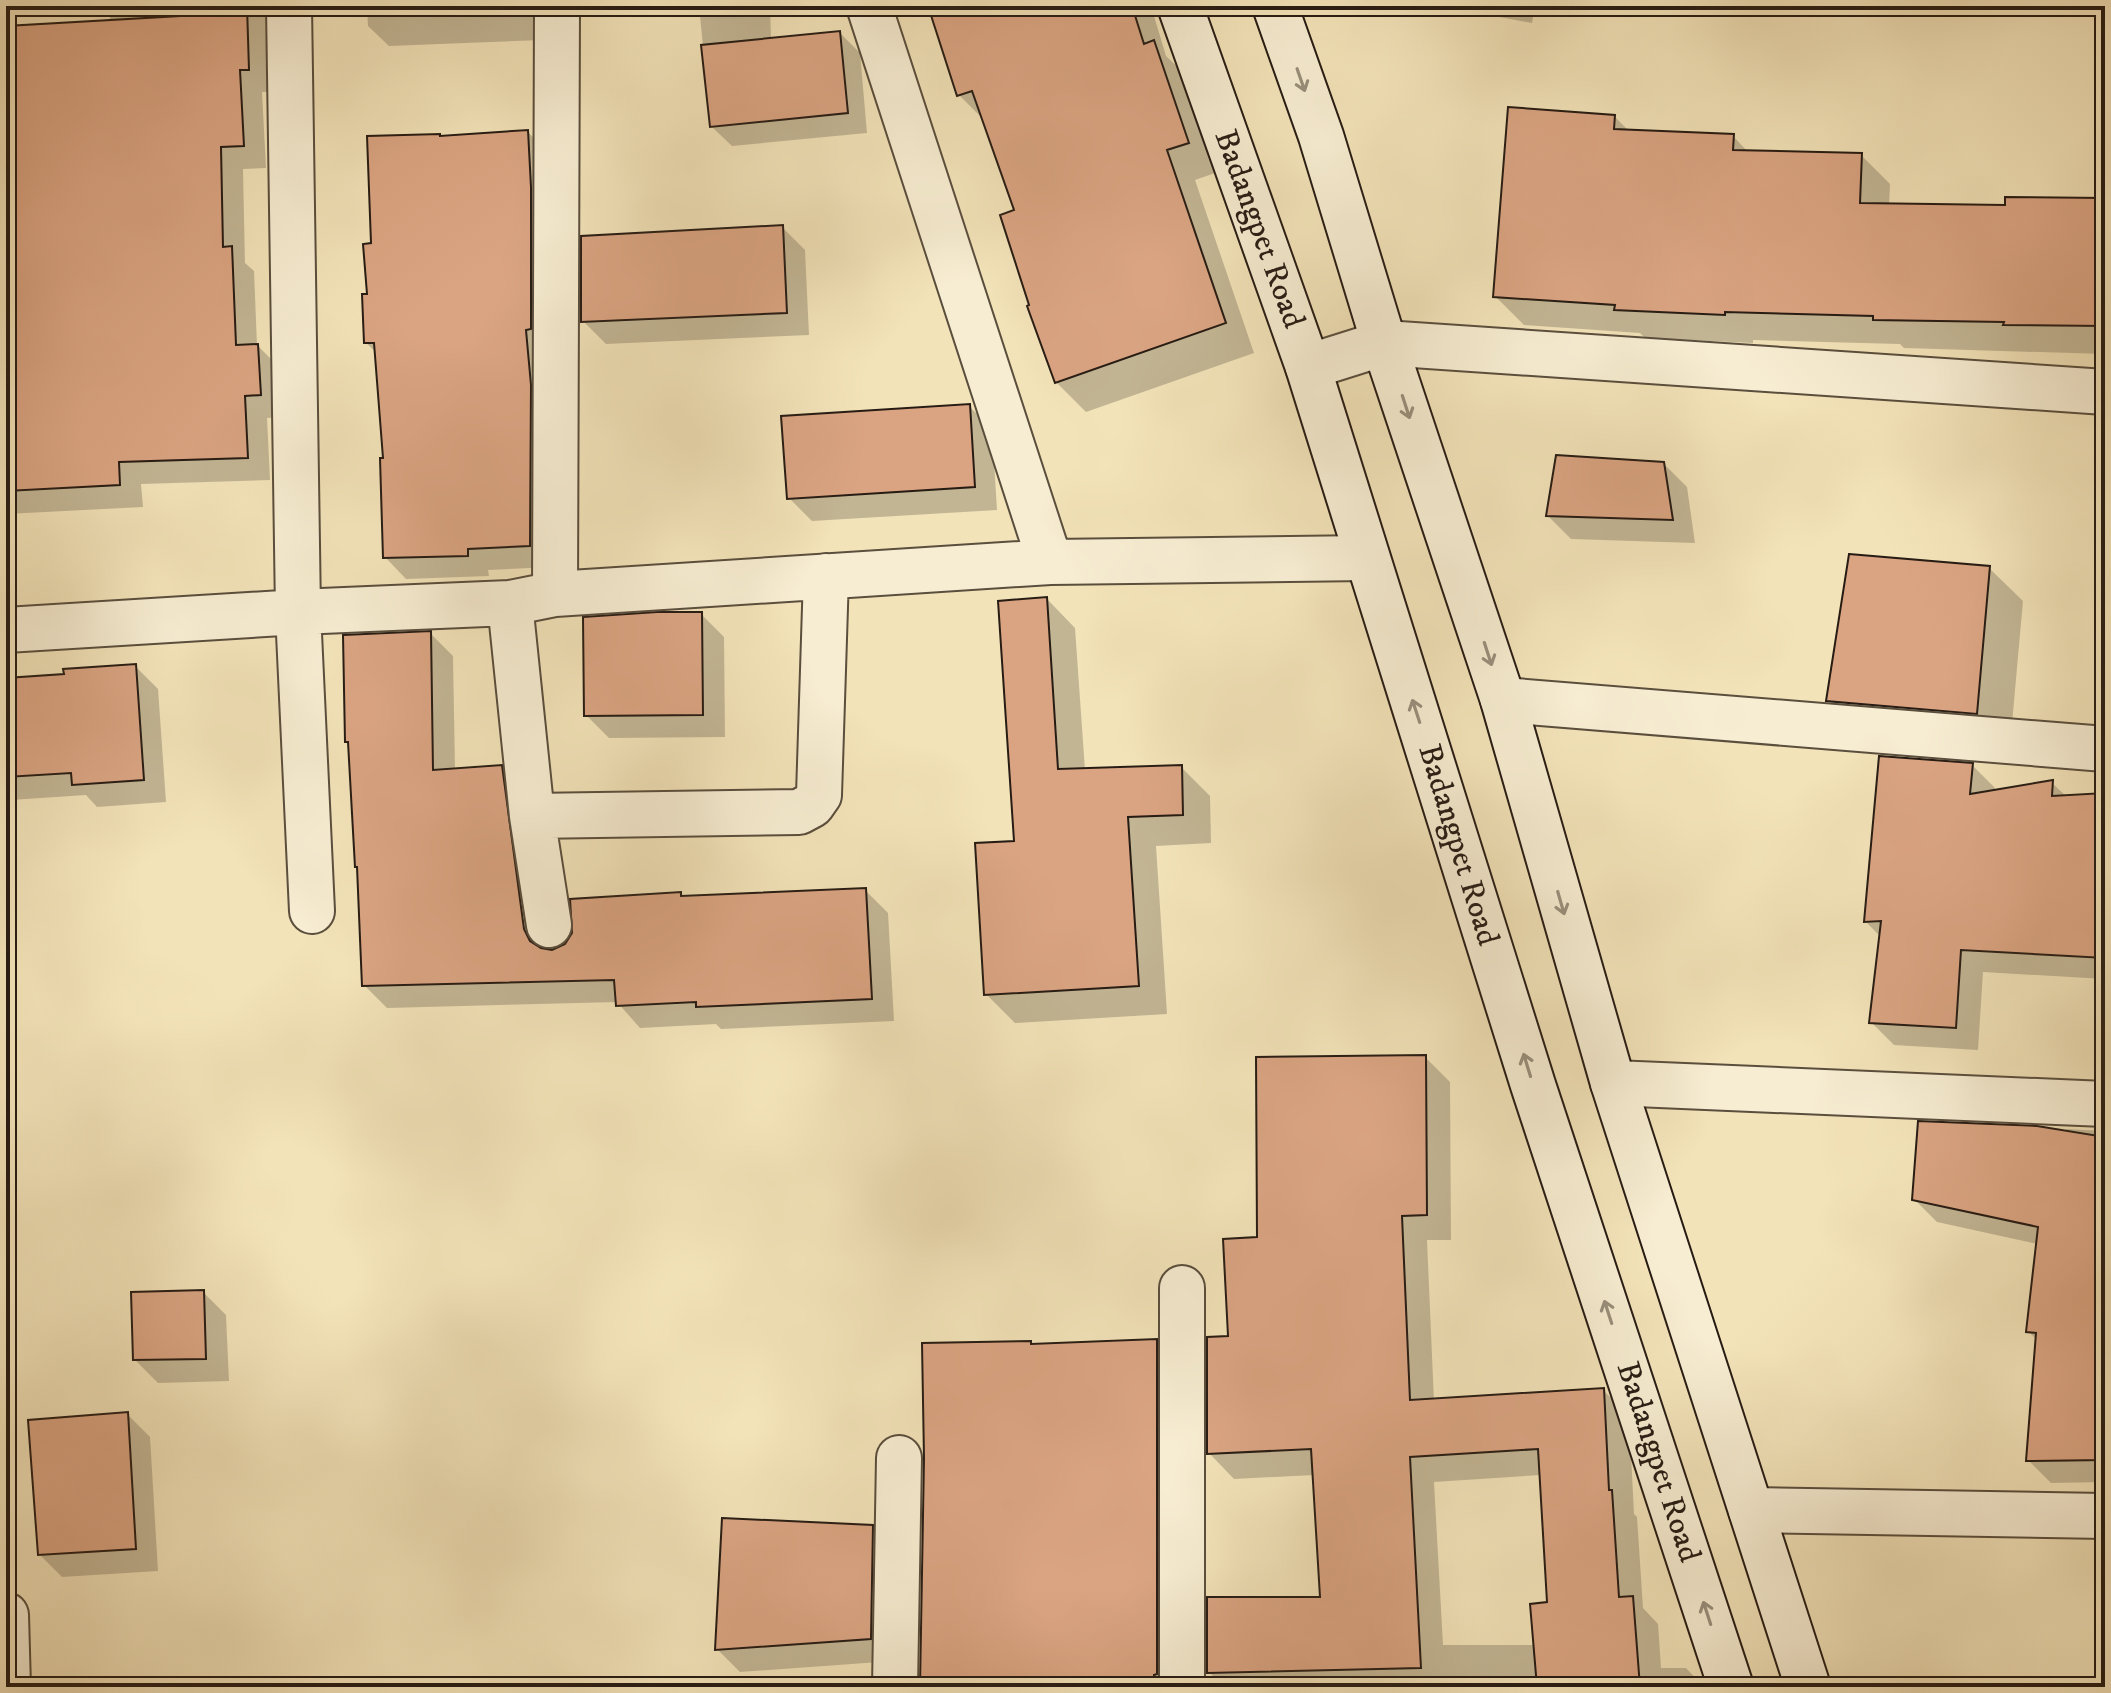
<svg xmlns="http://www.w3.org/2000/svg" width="2111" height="1693" font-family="'IM FELL DW Pica',serif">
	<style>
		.shadow { fill: #0003; fill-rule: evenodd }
		.building { fill: #daa482; stroke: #271c14; stroke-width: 2 }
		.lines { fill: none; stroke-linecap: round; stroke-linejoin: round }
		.street-casing { stroke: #5a4e3d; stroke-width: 48 }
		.secondary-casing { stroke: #271c14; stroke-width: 48 }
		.street { stroke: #f7edd2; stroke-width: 44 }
		.secondary { stroke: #f7edd2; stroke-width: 44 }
		.oneway { stroke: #998f7c }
		.labels { text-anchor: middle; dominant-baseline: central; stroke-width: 6; stroke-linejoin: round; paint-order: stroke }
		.street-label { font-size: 32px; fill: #271c14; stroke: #f7edd2 }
	</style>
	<rect width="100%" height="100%" fill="#f3e3b9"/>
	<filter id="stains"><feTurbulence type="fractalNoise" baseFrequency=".0025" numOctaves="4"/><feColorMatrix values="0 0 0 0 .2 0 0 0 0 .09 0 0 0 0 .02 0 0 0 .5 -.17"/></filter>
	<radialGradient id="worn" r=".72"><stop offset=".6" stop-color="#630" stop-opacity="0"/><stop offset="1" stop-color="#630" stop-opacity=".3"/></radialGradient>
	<path class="shadow" d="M110,6H279L271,92H262L266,168L243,169L245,263L254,271L257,345L281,369L283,417L267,418L270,480L141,484L143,507L6,514V28L110,22Z
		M367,6H540L542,40L389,46L368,26Z
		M699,6H770L771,40L840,33L860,53L867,133L732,146L711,126Z
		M930,6H1151L1166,56L1183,72L1218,172L1195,180L1254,353L1086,412L1056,382L1016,212L985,121L959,95Z
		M1441,6H1535L1532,23Z
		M1615,117L1630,132L1733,136L1749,153L1861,155L1890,184L1889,205L2007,207L2105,200V354L1904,348L1900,344L1753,340V343L1645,338L1640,333L1524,325L1495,296Z
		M528,132L549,154L551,567L488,570L489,576L406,579L385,557V460L377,353L366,343L373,245L441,138Z
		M782,227L805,250L809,335L606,344L583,321Z
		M969,406L992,429L997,510L812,521L789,498Z
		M1664,464L1687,487L1695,543L1571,539L1548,516Z
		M1989,568L2023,601L2010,746L1862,734L1829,701Z
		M1047,599L1075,628L1085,770L1181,767L1210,796L1211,843L1156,846L1167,1014L1015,1023L986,994L1016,843Z
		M701,614L724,637L725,737L609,738L586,715Z
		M430,633L453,656L455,770L501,767L524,790L546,951L554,952L680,894L683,897L865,890L888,913L894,1021L721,1029L716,1024L640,1028L617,1002L387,1008L364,985L350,745L347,742Z
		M135,666L158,689L166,802L97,807L86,795L11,800L6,795V680L66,676Z
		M1972,765L1995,788L1994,792L2052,783L2067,797L2105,795V979L1983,972L1978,1050L1894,1045L1871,1022L1881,937L1866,922Z
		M1425,1057L1450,1082L1451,1240H1427L1434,1401L1603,1390L1629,1416L1634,1514L1637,1517L1643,1608L1658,1624L1661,1668H1686L1704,1687H1224L1209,1672L1322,1599L1314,1475L1234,1479L1209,1453L1230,1338L1259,1239ZM1541,1475L1549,1604L1536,1645H1443L1434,1482Z
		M2066,1129L2105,1131V1482L2051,1483L2028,1460L2037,1340L2028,1331L2038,1244L1937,1222L1914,1199L2066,1133Z
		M203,1292L226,1315L229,1381L158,1383L135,1360Z
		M1156,1341L1179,1364V1687H922L926,1458L1033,1346Z
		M127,1414L150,1437L158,1571L62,1577L39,1554Z
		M872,1527L895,1550L893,1661L740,1672L717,1649Z"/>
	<path class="building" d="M180,6H247L249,70H240L244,146L221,147L223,247L232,246L236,345L258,344L261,395L245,396L248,458L119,462L120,485L6,491V26L180,16Z
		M928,6H1132L1144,44L1154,40L1189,143L1167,150L1226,323L1055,383L1027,306L1029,305L1000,215L1014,210L972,91L957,96Z
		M840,31L848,113L710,127L701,45Z
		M1508,107L1615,115L1614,129L1734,134L1733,150L1862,153L1860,203L2005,205V197L2105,198V326L2003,325L2004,322L1873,320V316L1725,312V315L1614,310L1615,305L1493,297Z
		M528,130L531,187V329L526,330L531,385L530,546L468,549V556L383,558L380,458H383L374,343H364L362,294H367L363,244L371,243L367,136L440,134V136Z
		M783,225L787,313L581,322V236Z
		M970,404L975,487L787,499L781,416Z
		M1556,455L1664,462L1673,520L1546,516Z
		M1849,554L1990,566L1977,714L1826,701Z
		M1047,597L1058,769L1182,765L1183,815L1128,817L1139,986L984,995L975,843L1014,841L998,601Z
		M657,612H702L703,715L584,716L583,617Z
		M431,631L433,770L502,765L524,929L530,941L541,948L552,950L565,944L572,933L570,899L681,892V896L866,888L872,999L696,1007V1002L616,1006L614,980L362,986L357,867H355L348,742H345L343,635Z
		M136,664L144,780L72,785L71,773L6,777V678L64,674L63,669Z
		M1879,756L1973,763L1970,794L2053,780L2052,796L2105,793V958L1961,950L1956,1028L1869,1023L1881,921L1864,922Z
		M1426,1055L1427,1215L1402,1216L1410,1400L1604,1388L1609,1490H1612L1619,1597L1633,1596L1640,1687H1537L1530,1604L1547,1602L1538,1449L1410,1457L1421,1668L1207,1673V1597H1320L1311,1449L1207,1454V1337L1228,1336L1223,1239L1257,1237L1256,1057Z
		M1918,1121L2037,1126L2105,1137V1460L2026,1461L2036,1333L2026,1332L2038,1227L1912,1200Z
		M204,1290L206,1359L133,1360L131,1292Z
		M1157,1339V1674L1154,1675V1684L920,1687L924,1458L922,1343L1031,1341V1344Z
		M128,1412L136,1549L38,1555L28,1420Z
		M722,1518L873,1525L871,1639L715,1650Z"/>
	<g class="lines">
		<g class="street-casing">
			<path id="street" d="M289,6L298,612L312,911
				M869,6L1050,562
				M1308,367L1384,343L2105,392
				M555,594L557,6
				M510,603L532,816L549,925
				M6,630L298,612L510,603L555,594L1050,562L1367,558
				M1503,700L2105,749
				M532,816L799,812L812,805L819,795L826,576
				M1613,1083L2105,1104
				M1751,1510L2105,1516
				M6,1615L8,1687
				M895,1687L899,1458
				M1182,1687V1288"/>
		</g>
		<g class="secondary-casing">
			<path id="secondary" d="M1180,6L1308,367L1533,1085L1731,1687
				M1275,6L1321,136L1384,343L1503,700L1613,1083L1808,1687"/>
		</g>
		<use href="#street" class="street"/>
		<use href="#secondary" class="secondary"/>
	</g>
	<defs><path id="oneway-shaft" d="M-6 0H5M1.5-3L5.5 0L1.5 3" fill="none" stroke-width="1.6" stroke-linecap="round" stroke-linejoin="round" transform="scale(2)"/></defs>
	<g class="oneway">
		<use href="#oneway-shaft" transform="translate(1301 80) rotate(71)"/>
		<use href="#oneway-shaft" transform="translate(1406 407) rotate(72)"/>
		<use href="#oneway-shaft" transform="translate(1488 654) rotate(72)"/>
		<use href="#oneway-shaft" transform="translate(1416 711) rotate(-108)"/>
		<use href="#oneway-shaft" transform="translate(1561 903) rotate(74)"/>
		<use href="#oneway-shaft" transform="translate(1527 1065) rotate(-107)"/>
		<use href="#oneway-shaft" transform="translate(1608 1312) rotate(-108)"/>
		<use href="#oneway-shaft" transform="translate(1707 1613) rotate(-108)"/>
	</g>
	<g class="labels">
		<g class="street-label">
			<text transform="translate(1259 229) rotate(70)">Badangpet Road</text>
			<text transform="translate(1458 845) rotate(73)">Badangpet Road</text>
			<text transform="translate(1658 1462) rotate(72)">Badangpet Road</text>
		</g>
	</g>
	<rect width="2111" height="1693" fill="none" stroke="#f3e3b9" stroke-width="32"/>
	<rect x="8" y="8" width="2095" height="1677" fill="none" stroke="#271c14" stroke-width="4"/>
	<rect x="16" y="16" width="2079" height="1661" fill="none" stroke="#271c14" stroke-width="2"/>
	<rect width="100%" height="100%" filter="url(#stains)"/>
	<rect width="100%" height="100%" fill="url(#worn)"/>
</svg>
